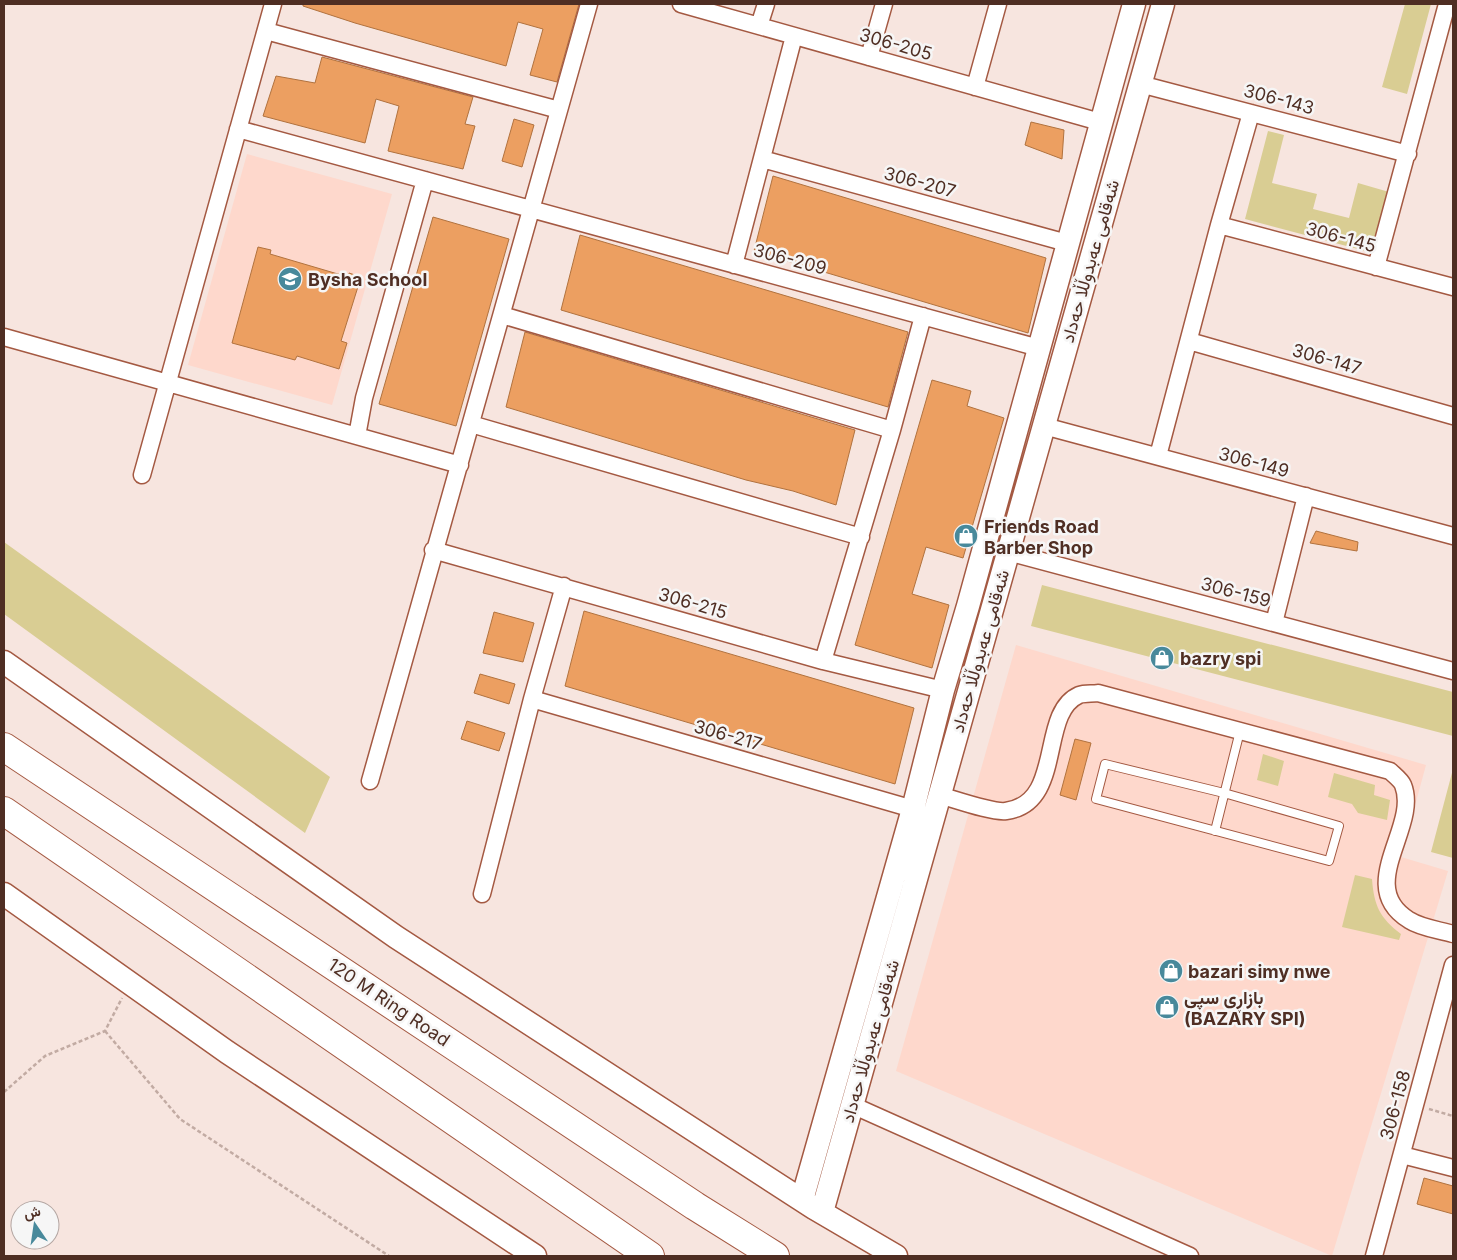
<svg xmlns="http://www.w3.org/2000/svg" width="1457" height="1260" font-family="Inter,Vazirmatn,sans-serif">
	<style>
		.built { fill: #fed8cc }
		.green { fill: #d9cd93 }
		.building { fill: #ec9f61; stroke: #b1723e }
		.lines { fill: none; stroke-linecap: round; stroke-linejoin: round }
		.lane-casing { stroke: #a45942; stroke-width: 10 }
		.street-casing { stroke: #a45942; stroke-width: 19 }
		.secondary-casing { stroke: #a45942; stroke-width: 25 }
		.highway-casing { stroke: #a45942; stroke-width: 30 }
		.path { stroke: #c2aba3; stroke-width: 2.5; stroke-dasharray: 4 2.5; stroke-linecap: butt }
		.lane { stroke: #fff; stroke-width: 8 }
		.street { stroke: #fff; stroke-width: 16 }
		.secondary { stroke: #fff; stroke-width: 22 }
		.highway { stroke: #fff; stroke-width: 28 }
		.labels { text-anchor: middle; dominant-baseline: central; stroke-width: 5; stroke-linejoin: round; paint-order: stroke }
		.street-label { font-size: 18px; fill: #4f2e23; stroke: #f6f6f6 }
		.poi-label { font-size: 18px; font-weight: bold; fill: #4f2e23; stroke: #f6f6f6; text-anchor: start }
	</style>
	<rect width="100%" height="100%" fill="#f7e5df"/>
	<path class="built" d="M247,154L392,194L332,405L188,365Z
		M1016,645L1426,765L1401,857L1448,871L1332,1256L896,1071Z"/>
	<path class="green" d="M1405,4H1431L1407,94L1382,87Z
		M1268,131L1284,135L1272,183L1317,194L1313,209L1349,218L1358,183L1389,192L1373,253L1245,219Z
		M4,542L330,777L305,833L4,614Z
		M1042,585L1453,692V736L1031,626Z
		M1263,754L1284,761L1278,786L1257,780Z
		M1453,769V858L1431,852Z
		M1334,773L1375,785L1374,795L1390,800L1387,820L1358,813L1352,804L1328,797Z
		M1355,875L1372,879C1374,906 1380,918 1401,934L1399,940L1342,927Z"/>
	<path class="building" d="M303,4H579L557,82L530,75L543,29L518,22L506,66L355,23L303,6Z
		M322,57L473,97L465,124L475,126L463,169L388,151L399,106L376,99L365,143L263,116L276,76L315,83Z
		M514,119L534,125L522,167L502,161Z
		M1031,122L1064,130L1062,159L1025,145Z
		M773,176L1046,258L1028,333L754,251Z
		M433,217L509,239L456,426L379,404Z
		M580,235L908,332L888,407L561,310Z
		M258,247L271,250L270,254L348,277L349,273L361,277L341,341L347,343L339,369L297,356L295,360L232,343Z
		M525,332L855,430L836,505L793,491L746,480L506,407Z
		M932,380L971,391L967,406L1004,418L963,558L926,547L912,594L949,605L932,668L855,645Z
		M1316,531L1358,542L1357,551L1310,543Z
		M584,611L914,708L895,784L565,686Z
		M494,612L534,623L523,662L483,653Z
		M480,674L515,684L509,704L474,693Z
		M467,721L505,733L499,751L461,739Z
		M1075,739L1091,743L1076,800L1060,795Z
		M1424,1178L1453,1186V1214L1417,1204Z"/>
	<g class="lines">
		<g class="lane-casing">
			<path id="lane" d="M1105,764L1224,793L1339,826L1329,861L1096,799Z
				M1215,831L1240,731"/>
		</g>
		<g class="street-casing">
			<path id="street" d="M681,4L1100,122
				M759,26L766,4
				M266,31L559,110
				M869,57L884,4
				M1140,84L1408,154
				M975,87L998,4
				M238,129L1039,348
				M762,159L1067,243
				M1219,225L1453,287
				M734,265L794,36
				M1376,267L1447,4
				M502,315L892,430
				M4,337L460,465
				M1189,341L1453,416
				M471,424L861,537
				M1044,426L1453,536
				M357,436L364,398L425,180
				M1158,456L1219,225L1251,113
				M142,475L273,4
				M433,550L823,661L943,690
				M1008,552L1453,671
				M1274,623L1306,496
				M823,661L892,430L923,316
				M532,699L913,809
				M370,781L589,4
				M939,795C954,799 993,813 1006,811C1065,803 1038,713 1079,695C1085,693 1093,694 1098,693L1390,771C1394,775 1401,780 1403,785C1420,827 1354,886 1409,920C1421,928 1440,930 1453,934
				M482,894L532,699L564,586
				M852,1105L1190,1256
				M1402,1155L1453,1168
				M1374,1256L1453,965"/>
		</g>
		<g class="secondary-casing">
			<path id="secondary" d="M4,662L396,937L814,1208L896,1256
				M4,894L227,1052L535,1256
				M802,1200L913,809L943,690L968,606L1134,4
				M822,1212L1163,4"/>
		</g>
		<g class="highway-casing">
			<path id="highway" d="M4,747L695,1206L775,1256
				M4,811L650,1256"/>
		</g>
		<path class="path" d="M105,1031L180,1119L389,1256
			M4,1092L45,1056L105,1031L122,998
			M1429,1109L1453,1116"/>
		<use href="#lane" class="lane"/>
		<use href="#street" class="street"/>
		<use href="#secondary" class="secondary"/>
		<use href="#highway" class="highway"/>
	</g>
	<defs>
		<g id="school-disc" transform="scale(1.25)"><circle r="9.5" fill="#48899b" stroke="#f6f6f6"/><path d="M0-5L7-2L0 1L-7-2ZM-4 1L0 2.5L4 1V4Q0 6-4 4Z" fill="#fff"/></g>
		<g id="shop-disc" transform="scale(1.25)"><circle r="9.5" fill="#48899b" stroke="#f6f6f6"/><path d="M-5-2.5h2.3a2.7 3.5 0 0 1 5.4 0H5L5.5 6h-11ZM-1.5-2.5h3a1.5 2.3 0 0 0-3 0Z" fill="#fff"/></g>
	</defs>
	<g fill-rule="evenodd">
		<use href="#school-disc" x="290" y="279"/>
		<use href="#shop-disc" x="966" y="536"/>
		<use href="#shop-disc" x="1162" y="658"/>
		<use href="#shop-disc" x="1171" y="971"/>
		<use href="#shop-disc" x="1167" y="1007"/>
	</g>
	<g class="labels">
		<g class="street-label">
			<text transform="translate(896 44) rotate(16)">306-205</text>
			<text transform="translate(1279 99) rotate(15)">306-143</text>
			<text transform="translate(920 182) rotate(15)">306-207</text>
			<text transform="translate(1341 237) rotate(15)">306-145</text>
			<text transform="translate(790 259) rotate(15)">306-209</text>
			<text transform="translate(1090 261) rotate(-74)">شەقامی عەبدوڵڵا حەداد</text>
			<text transform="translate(1327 359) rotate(16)">306-147</text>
			<text transform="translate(1254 462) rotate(15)">306-149</text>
			<text transform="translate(1236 592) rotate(15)">306-159</text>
			<text transform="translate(693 603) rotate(16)">306-215</text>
			<text transform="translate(980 651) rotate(-74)">شەقامی عەبدوڵڵا حەداد</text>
			<text transform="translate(728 735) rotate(16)">306-217</text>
			<text transform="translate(389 1002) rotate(34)">120 M Ring Road</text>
			<text transform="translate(870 1041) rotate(-74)">شەقامی عەبدوڵڵا حەداد</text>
			<text transform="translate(1395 1105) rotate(-75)">306-158</text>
		</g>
		<g class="poi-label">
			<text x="308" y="279">Bysha School</text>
			<text x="984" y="526">Friends Road<tspan x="984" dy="21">Barber Shop</tspan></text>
			<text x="1180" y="658">bazry spi</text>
			<text x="1188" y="971">bazari simy nwe</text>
			<text x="1184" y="997">بازاڕی سپی<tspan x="1184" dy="21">(BAZARY SPI)</tspan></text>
		</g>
	</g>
	<rect width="1457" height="1260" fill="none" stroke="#4f2e23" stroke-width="10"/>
	<g transform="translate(35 1225) rotate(347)"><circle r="24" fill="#f6f6f6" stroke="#b3a6a2"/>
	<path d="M0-4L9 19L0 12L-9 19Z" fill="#48899b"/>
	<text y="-8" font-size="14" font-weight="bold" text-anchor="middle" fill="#4f2e23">ش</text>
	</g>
</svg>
